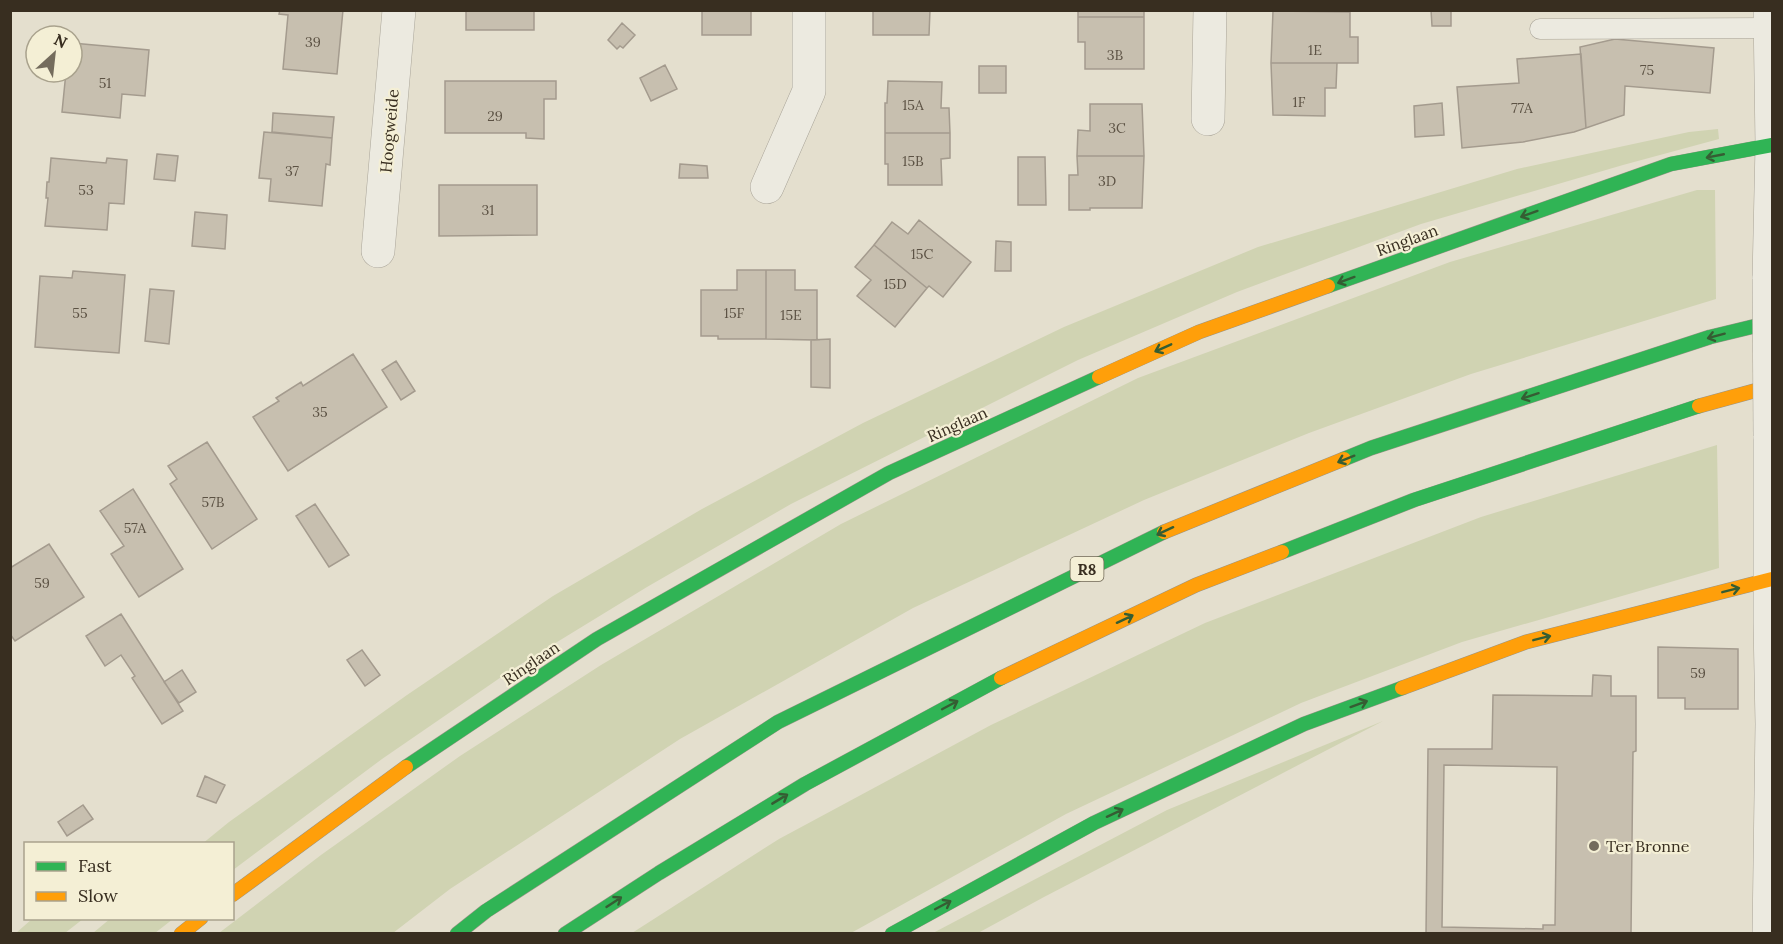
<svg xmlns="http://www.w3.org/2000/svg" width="1783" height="944" font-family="Lora,serif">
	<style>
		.green { fill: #d0d3b2 }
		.building { fill: #c7bfaf; stroke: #a49b8e; stroke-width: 1.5; fill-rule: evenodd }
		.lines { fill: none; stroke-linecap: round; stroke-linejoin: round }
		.lane-casing { stroke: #a9a498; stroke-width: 21 }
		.street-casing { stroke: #a9a498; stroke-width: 34 }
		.fast-casing { stroke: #999487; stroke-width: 15 }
		.slow-casing { stroke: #999487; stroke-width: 15 }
		.lane { stroke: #eceae0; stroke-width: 20 }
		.street { stroke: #eceae0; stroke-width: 33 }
		.fast { stroke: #30b455; stroke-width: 14 }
		.slow { stroke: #ff9f0a; stroke-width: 14 }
		.street-bridge-casing { stroke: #a9a498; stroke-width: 34; stroke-linecap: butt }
		.street-bridge { stroke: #eceae0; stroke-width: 33 }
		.oneway { stroke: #355d33 }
		.poi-dot { fill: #746c5d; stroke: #f4efd5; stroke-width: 2 }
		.labels { text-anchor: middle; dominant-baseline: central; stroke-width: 4.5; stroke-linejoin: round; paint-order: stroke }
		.number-label { font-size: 14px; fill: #5c5244 }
		.shield { fill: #f4efd5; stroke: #706856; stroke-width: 1.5 }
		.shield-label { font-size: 15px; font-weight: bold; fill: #382e20 }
		.street-label { font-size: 16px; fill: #382e20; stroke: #f4efd5 }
		.poi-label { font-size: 16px; fill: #382e20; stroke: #f4efd5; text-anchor: start }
	</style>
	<rect width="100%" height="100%" fill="#e4dfce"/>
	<path class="green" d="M1718,129L1719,139L1623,165L1421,224L1237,292L1078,360L791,504L647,587L513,669L382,759L233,870L232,844H202L229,822L407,695L553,596L702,509L863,423L1064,327L1258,247L1517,169L1689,132Z
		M1697,190H1715L1716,299L1471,374L1309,433L1144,500L913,608L680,739L450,889L393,933H219L321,855L460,756L601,665L841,524L1138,378L1450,262Z
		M1717,445L1719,568L1462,642L1301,703L1066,814L851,933H632L779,839L991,725L1205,623L1481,517Z
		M1383,721L1044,897L978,933H933L1167,810Z
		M111,918H173V919L155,933H93Z
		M32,919V918L83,919L65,933H16Z"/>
	<path class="building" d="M280,10H343L337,74L283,69L288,15L279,14Z
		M466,10H534V30H466Z
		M702,10H751V35H702Z
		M873,10H930L929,35H873Z
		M1078,10H1144V17H1078Z
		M1431,10H1451V26H1432Z
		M1273,11L1350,12V37H1358V63H1271Z
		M1078,17H1144V69H1085V42H1078Z
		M622,23L635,35L623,48L620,46L617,49L608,40Z
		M1615,39L1714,48L1710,93L1625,86L1624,115L1586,128L1580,47Z
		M72,43L149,50L145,96L122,94L120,118L62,112L66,72H72Z
		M1581,54L1586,128L1574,132L1523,142L1462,148L1457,87L1519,83L1517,59Z
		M1271,63H1337L1336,88H1325V116L1273,115Z
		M665,65L677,89L651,101L640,78Z
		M979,66H1006V93H979Z
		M445,81H556V99H544V139L526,138V133H445Z
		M888,81L942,82L941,108H949L950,133H885V103H887Z
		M1442,103L1444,135L1415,137L1414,106Z
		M1090,104H1142L1144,156H1077L1078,130L1090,131Z
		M273,113L334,117L332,138L272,132Z
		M264,132L332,138L330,165L326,164L322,206L269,201L271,179L259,178Z
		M885,133H950V158L941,159L942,185H888V164H885Z
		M157,154L178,156L175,181L154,179Z
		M1077,156H1144L1142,208H1090V210H1069V175H1078Z
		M1018,157H1045L1046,205H1018Z
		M51,158L106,163L107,158L127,160L124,204L109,203L107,230L45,226L48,198H46L47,182H49Z
		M680,164L707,166L708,178H679Z
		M439,185H537V235L439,236Z
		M195,212L227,215L225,249L192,246Z
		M919,220L971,262L943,297L929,286L927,288L874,245L892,222L908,234Z
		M996,241L1011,242V271H995Z
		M874,245L927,288L895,327L857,296L871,280L855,267Z
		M737,270H766V339H718V336H701V290H737Z
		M766,270H795V290H817V340L766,339Z
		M73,271L125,275L119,353L35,347L40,276L72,278Z
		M150,289L174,291L169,344L145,341Z
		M830,339V388L811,387V340Z
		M353,354L387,407L288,471L253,417L279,401L276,398L301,382L303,386Z
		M396,361L415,391L401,400L382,370Z
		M207,442L257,519L212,549L170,484L177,479L168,466Z
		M133,489L183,569L139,597L111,554L124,546L100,511Z
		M315,504L349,555L329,567L296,516Z
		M49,544L84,597L15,641L10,634V568Z
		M121,614L183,711L162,724L132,678L135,676L121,655L105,666L86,636Z
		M1658,647L1738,649V709H1685V698H1658Z
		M362,650L380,675L365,686L347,660Z
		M182,670L196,692L179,703L164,682Z
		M1593,675L1611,676V696H1636V751L1633,752L1631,934H1426L1428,749H1492L1493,695L1592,696ZM1444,765L1557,767L1555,925H1543V929L1442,927Z
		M205,776L225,785L216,803L197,796Z
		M83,805L93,819L67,836L58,822Z"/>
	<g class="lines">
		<g class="lane-casing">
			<path id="lane" d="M1540,29L1770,28"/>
		</g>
		<g class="street-casing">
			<path id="street" d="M1208,119L1210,10
				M767,187L809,91V10
				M378,251L399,10
				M1769,279L1772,145L1770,10
				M1769,934L1772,724L1770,623V436"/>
		</g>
		<g class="fast-casing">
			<path id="fast" d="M1328,286L1671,164L1772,145
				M1344,459L1371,448L1710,337L1772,322
				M1282,552L1414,500L1699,406
				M406,767L597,639L889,473L1099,377
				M457,934L486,911L778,722L1164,532
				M565,934L659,873L805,784L1001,678
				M892,934L1094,823L1304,724L1402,688"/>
		</g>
		<g class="slow-casing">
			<path id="slow" d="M1099,377L1199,332L1328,286
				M1699,406L1772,386
				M1164,532L1344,459
				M1001,678L1196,585L1282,552
				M1402,688L1526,642L1772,579
				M232,895L406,767
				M181,934L201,918"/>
		</g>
		<use href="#lane" class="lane"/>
		<use href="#street" class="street"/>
		<use href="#fast" class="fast"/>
		<use href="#slow" class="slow"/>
		<g class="street-bridge-casing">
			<path id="street-bridge" d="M1769,279L1770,436"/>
		</g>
		<use href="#street-bridge" class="street-bridge"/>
	</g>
	<defs><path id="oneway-shaft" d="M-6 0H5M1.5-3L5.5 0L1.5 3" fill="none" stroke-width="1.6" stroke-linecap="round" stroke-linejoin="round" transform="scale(1.5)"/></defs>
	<g class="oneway">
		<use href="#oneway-shaft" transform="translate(1715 156) rotate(169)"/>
		<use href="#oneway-shaft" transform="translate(1529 214) rotate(160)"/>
		<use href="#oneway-shaft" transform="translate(1346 280) rotate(160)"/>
		<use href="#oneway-shaft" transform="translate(1716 336) rotate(165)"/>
		<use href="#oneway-shaft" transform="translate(1163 348) rotate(156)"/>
		<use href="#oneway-shaft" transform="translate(1530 396) rotate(162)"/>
		<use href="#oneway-shaft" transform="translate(1346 459) rotate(158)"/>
		<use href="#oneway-shaft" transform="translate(1165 531) rotate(155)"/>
		<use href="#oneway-shaft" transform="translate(1731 590) rotate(-14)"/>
		<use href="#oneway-shaft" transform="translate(1125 619) rotate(-25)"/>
		<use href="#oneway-shaft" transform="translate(1542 638) rotate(-14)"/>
		<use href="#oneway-shaft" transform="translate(1359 704) rotate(-20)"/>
		<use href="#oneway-shaft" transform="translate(950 705) rotate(-28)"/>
		<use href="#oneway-shaft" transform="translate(780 799) rotate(-31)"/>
		<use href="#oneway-shaft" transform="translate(1115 813) rotate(-25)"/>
		<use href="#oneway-shaft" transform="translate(614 902) rotate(-33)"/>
		<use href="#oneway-shaft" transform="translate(943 905) rotate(-28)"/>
	</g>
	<circle class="poi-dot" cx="1594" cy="846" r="6"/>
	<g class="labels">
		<g class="number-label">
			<text x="313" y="42">39</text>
			<text x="1315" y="50">1E</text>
			<text x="1115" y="55">3B</text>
			<text x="1647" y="70">75</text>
			<text x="105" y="83">51</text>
			<text x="1299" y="102">1F</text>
			<text x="913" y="105">15A</text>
			<text x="1522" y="108">77A</text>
			<text x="495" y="116">29</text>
			<text x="1117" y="128">3C</text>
			<text x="913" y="161">15B</text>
			<text x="292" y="171">37</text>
			<text x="1107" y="181">3D</text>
			<text x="86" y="190">53</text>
			<text x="488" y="210">31</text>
			<text x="922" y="254">15C</text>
			<text x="895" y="284">15D</text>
			<text x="80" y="313">55</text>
			<text x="734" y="313">15F</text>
			<text x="791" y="315">15E</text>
			<text x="320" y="412">35</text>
			<text x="213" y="502">57B</text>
			<text x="135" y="528">57A</text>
			<text x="42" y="583">59</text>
			<text x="1698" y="673">59</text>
		</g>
		<rect class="shield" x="1070.5" y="557" width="33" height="24" rx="4.5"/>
		<g class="shield-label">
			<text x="1087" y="569">R8</text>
		</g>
		<g class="street-label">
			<text transform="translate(389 131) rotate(-85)">Hoogweide</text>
			<text transform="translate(1407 240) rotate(-20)">Ringlaan</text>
			<text transform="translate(957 424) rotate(-24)">Ringlaan</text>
			<text transform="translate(531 663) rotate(-34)">Ringlaan</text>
		</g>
		<g class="poi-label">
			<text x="1606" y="846">Ter Bronne</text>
		</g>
	</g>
	<rect width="1783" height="944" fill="none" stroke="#382e20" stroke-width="24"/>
	<rect x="24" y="842" width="210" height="78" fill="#f4efd5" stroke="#a9a28d" stroke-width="1.5"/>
	<rect x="36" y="862" width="30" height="9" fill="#30b455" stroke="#a9a28d" stroke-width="1.5"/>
	<text x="78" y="872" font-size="18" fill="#382e20">Fast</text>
	<rect x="36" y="892" width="30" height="9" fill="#ff9f0a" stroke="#a9a28d" stroke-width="1.5"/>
	<text x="78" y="902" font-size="18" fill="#382e20">Slow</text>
	<g transform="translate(54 54) rotate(27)"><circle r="28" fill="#f4efd5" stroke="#a9a28d" stroke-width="1.5"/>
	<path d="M0-4.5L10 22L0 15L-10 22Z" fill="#746c5d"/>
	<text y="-9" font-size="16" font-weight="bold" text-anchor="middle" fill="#382e20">N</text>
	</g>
</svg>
